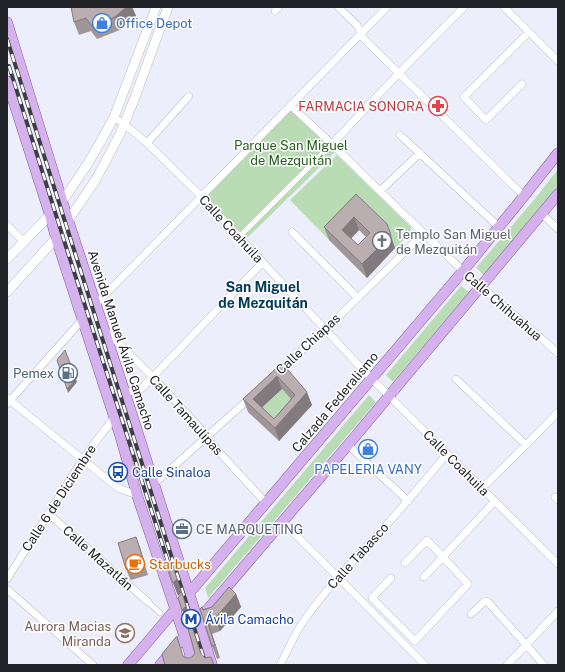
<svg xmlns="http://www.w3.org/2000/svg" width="565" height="672" font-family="'Public Sans',sans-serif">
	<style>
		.green { fill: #badcb5 }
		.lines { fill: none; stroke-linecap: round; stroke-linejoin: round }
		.pedestrian-casing { stroke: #babdc8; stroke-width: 6 }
		.minor-casing { stroke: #babdc8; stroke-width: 8 }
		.secondary-casing { stroke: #babdc8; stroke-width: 10 }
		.primary-casing { stroke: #845ea0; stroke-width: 11 }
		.pedestrian { stroke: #fff; stroke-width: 5 }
		.minor { stroke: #fff; stroke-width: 7 }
		.secondary { stroke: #fff; stroke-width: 9 }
		.primary { stroke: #d5b2ed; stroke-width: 10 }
		.rail-casing { stroke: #3d3e43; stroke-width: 4 }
		.rail { stroke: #fff; stroke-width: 2.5; stroke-dasharray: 8; stroke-linecap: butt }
		.wall { fill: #a09698; fill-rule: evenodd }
		.shaded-wall { fill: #827a7c }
		.building { fill: #baaeb1; stroke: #827a7c; fill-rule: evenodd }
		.labels { text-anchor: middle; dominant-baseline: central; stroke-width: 3; stroke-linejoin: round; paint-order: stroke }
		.shop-label { font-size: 13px; fill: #366cbe; stroke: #fff; text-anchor: start }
		.health-label { font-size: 13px; fill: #be3a42; stroke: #fff; text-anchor: end }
		.park-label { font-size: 13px; fill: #255d1e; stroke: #fff }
		.street-label { font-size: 13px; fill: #232428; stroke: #fff }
		.worship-label { font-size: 13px; fill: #5b616d; stroke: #fff; text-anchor: start }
		.service-label { font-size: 13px; fill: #4e5e75; stroke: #fff; text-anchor: end }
		.transit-label { font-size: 13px; fill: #164399; stroke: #fff; text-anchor: start }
		.food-label { font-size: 13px; fill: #c56008; stroke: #fff; text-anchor: start }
		.education-label { font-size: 13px; fill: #785e54; stroke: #fff; text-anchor: end }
		.neighbourhood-label { font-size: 14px; font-weight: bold; fill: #023a5c; stroke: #fff }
	</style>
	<rect width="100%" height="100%" fill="#eceffb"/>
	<path class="green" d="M291,107L337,150L246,239L206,196Z
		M337,155L411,227V233L395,248L361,208L329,240L290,200Z
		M558,169V187L546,202L484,275L476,268L538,195Z
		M461,286L469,292L393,382L386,375Z
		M282,389L300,408L279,432L257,412Z
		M369,395L376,402L208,598L205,588Z"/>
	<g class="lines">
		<g class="pedestrian-casing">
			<path id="pedestrian" d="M239,237L332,144
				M148,602L160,613"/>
		</g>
		<g class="minor-casing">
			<path id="minor" d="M338,7L357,25L364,39L524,196
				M504,7L558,61
				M275,11L279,7
				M522,84L486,120L464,97L529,32
				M290,105L332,144L380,191L463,271L558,353
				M114,117L124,124L147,143L201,196L364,371L558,564
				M400,135L499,227
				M147,143L189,96
				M332,144L399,73L464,7
				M380,191L420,153
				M542,214L558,229
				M7,225L24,242
				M292,232L358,298
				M96,304L387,7
				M106,331L152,376L200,428L209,441L266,503
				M277,373L325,330L423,234
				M456,379L526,445
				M125,393L141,389L263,262
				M7,398L118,488L137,495
				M7,404L83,319
				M348,445L408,501
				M154,484L252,396
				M482,488L526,445L558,412
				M555,497L558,500
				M49,514L148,602
				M282,521L425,665
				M424,577L495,501
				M391,578L372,598L415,641L468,584L427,540L405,563
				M7,579L83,459L97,440L114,418
				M7,589L93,665
				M471,614L484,602L486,601L488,602L544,665
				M280,665C288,650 295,633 305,619C327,588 354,560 380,532C403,507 425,480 447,454
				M507,665L558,611"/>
		</g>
		<g class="secondary-casing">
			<path id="secondary" d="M7,259L50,215L66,196L87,165L101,141L114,117L156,7
				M7,292L56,238L95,181L119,136L134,100L168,7"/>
		</g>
		<g class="primary-casing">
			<path id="primary" d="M7,22L68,220L125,393L212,665
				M7,81L50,215L56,238L120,435L137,495L187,644L193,665
				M128,665L463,271L524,196L558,153
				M160,665L348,445L558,194"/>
		</g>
		<use href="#pedestrian" class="pedestrian"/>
		<use href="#minor" class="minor"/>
		<use href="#secondary" class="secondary"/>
		<use href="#primary" class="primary"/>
		<g class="rail-casing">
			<path id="rail" d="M7,39L206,665
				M9,66L69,256L171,571"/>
		</g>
		<use href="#rail" class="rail"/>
	</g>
	<path class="wall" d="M71,7H132L136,16L120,30L97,39L91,31L79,35L74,22Z
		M356,194L395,248L367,278L329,240L324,227ZM359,230L366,237L358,245L351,238Z
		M282,363L312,405L279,441L248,412L243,399ZM282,389L291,399L274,419L262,407Z
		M136,537L148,575L131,580L130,579L126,569Z
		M236,594L241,607L220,631L212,634L220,658L217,659L212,646L203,609L212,607Z"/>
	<path class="shaded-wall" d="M126,7H132L136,16L120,30L115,17Z
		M354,217L359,230L347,243L342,230Z
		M387,224L395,248L367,278L362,264Z
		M277,376L282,389L257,412L253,399Z
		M76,379L77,382L68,393L67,389Z
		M307,392L312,405L279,441L275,428Z
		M136,537L140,547L148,575L145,565Z
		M172,564L182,592L178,596L173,583Z
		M182,593L191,619L187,623L182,610Z
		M236,594L241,607L220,631L215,618Z
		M190,621L195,634L205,665L201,654Z
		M207,621L212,634L220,658L215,645Z"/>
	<path class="building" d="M71,7H126L115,17L92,26L86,18L74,22Z
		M356,194L387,224L391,235L362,264L324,227ZM354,217L370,233L358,245L342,230Z
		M65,350L76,379L67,389L57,360Z
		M282,363L307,392L275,428L243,399ZM277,376L295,395L274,419L253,399Z
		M136,537L145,565L128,571L126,569L118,543Z
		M172,564L177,579L173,583L167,566Z
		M229,587L236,594L215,618L207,621L215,645L212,646L200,609L202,607L203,610L212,607Z
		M182,593L186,606L182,610L178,598Z
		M190,621L201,654L205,658L211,657L214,665H165L162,654L176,637H177L183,656L186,658H190L193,656L195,653L194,650L187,625Z"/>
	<defs>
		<g id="shop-ring" transform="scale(1)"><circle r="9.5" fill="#fff" stroke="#3f7fe0" stroke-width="1.5"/><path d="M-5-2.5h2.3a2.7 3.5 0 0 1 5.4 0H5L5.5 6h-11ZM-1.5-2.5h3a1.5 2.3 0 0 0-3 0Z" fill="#3f7fe0"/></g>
		<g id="pharmacy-ring" transform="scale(1)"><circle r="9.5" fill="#fff" stroke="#e0444e" stroke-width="1.5"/><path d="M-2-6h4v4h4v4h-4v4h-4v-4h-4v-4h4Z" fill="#e0444e"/></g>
		<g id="church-ring" transform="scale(1)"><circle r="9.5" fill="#fff" stroke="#6b7280" stroke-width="1.5"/><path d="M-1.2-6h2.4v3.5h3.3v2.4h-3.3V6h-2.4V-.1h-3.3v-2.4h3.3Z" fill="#6b7280"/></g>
		<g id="fuel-ring" transform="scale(1)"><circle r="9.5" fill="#fff" stroke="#5c6f8a" stroke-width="1.5"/><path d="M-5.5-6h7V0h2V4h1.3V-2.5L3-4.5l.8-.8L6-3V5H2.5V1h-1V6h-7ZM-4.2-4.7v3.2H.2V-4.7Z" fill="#5c6f8a"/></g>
		<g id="bus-ring" transform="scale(1)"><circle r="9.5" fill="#fff" stroke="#1a4fb4" stroke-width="1.5"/><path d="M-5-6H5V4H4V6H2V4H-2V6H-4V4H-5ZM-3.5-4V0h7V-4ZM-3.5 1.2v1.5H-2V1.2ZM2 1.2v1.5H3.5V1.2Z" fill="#1a4fb4"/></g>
		<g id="office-ring" transform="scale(1)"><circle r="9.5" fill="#fff" stroke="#5c6f8a" stroke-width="1.5"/><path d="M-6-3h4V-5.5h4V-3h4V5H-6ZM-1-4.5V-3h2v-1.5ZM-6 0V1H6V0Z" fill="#5c6f8a"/></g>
		<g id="cafe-ring" transform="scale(1)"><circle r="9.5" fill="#fff" stroke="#e8710a" stroke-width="1.5"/><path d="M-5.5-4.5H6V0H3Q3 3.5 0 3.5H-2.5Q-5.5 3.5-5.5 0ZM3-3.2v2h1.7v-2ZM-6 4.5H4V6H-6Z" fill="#e8710a"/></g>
		<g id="metro-ring" transform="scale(1)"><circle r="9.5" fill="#fff" stroke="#1a4fb4" stroke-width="1.5"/><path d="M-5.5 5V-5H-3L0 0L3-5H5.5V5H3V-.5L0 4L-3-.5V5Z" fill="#1a4fb4"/></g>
		<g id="school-ring" transform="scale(1)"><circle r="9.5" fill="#fff" stroke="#8d6e63" stroke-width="1.5"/><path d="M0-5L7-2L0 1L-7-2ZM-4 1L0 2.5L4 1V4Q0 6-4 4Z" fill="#8d6e63"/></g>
	</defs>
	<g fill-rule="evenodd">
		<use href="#shop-ring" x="102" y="23"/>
		<use href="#pharmacy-ring" x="438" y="106"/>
		<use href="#church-ring" x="382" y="241"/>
		<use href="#fuel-ring" x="68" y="373"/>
		<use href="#shop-ring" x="368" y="449"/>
		<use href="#bus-ring" x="118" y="472"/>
		<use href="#office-ring" x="182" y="529"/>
		<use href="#cafe-ring" x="135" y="564"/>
		<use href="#metro-ring" x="191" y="619"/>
		<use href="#school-ring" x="125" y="633"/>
	</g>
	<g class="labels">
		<g class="shop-label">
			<text x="116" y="23">Office Depot</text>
			<text x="368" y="469" text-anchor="middle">PAPELERIA VANY</text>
		</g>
		<g class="health-label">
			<text x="424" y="106">FARMACIA SONORA</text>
		</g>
		<g class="park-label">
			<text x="291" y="145">Parque San Miguel<tspan x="291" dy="15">de Mezquitán</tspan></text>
		</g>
		<g class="street-label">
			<text transform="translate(231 229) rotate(47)">Calle Coahuila</text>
			<text transform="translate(503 306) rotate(41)">Calle Chihuahua</text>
			<text transform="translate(121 340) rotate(72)">Avenida Manuel Ávila Camacho</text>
			<text transform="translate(308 344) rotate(-43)">Calle Chiapas</text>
			<text transform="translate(335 402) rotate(-50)">Calzada Federalismo</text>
			<text transform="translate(186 415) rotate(48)">Calle Tamaulipas</text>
			<text transform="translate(456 463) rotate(45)">Calle Coahuila</text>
			<text transform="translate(59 498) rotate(-57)">Calle 6 de Diciembre</text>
			<text transform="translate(358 556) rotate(-48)">Calle Tabasco</text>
			<text transform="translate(98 558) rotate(42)">Calle Mazatlán</text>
		</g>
		<g class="worship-label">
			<text x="396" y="234">Templo San Miguel<tspan x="396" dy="15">de Mezquitán</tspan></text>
		</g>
		<g class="service-label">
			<text x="54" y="373">Pemex</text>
			<text x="196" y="529" text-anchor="start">CE MARQUETING</text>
		</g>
		<g class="transit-label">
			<text x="132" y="472">Calle Sinaloa</text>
			<text x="205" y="619">Ávila Camacho</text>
		</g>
		<g class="food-label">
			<text x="149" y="564">Starbucks</text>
		</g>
		<g class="education-label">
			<text x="111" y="626">Aurora Macias<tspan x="111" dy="15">Miranda</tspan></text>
		</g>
		<g class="neighbourhood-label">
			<text x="263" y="287">San Miguel<tspan x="263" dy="16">de Mezquitán</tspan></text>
		</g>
	</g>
	<rect width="565" height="672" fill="none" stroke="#232428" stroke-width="16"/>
</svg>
